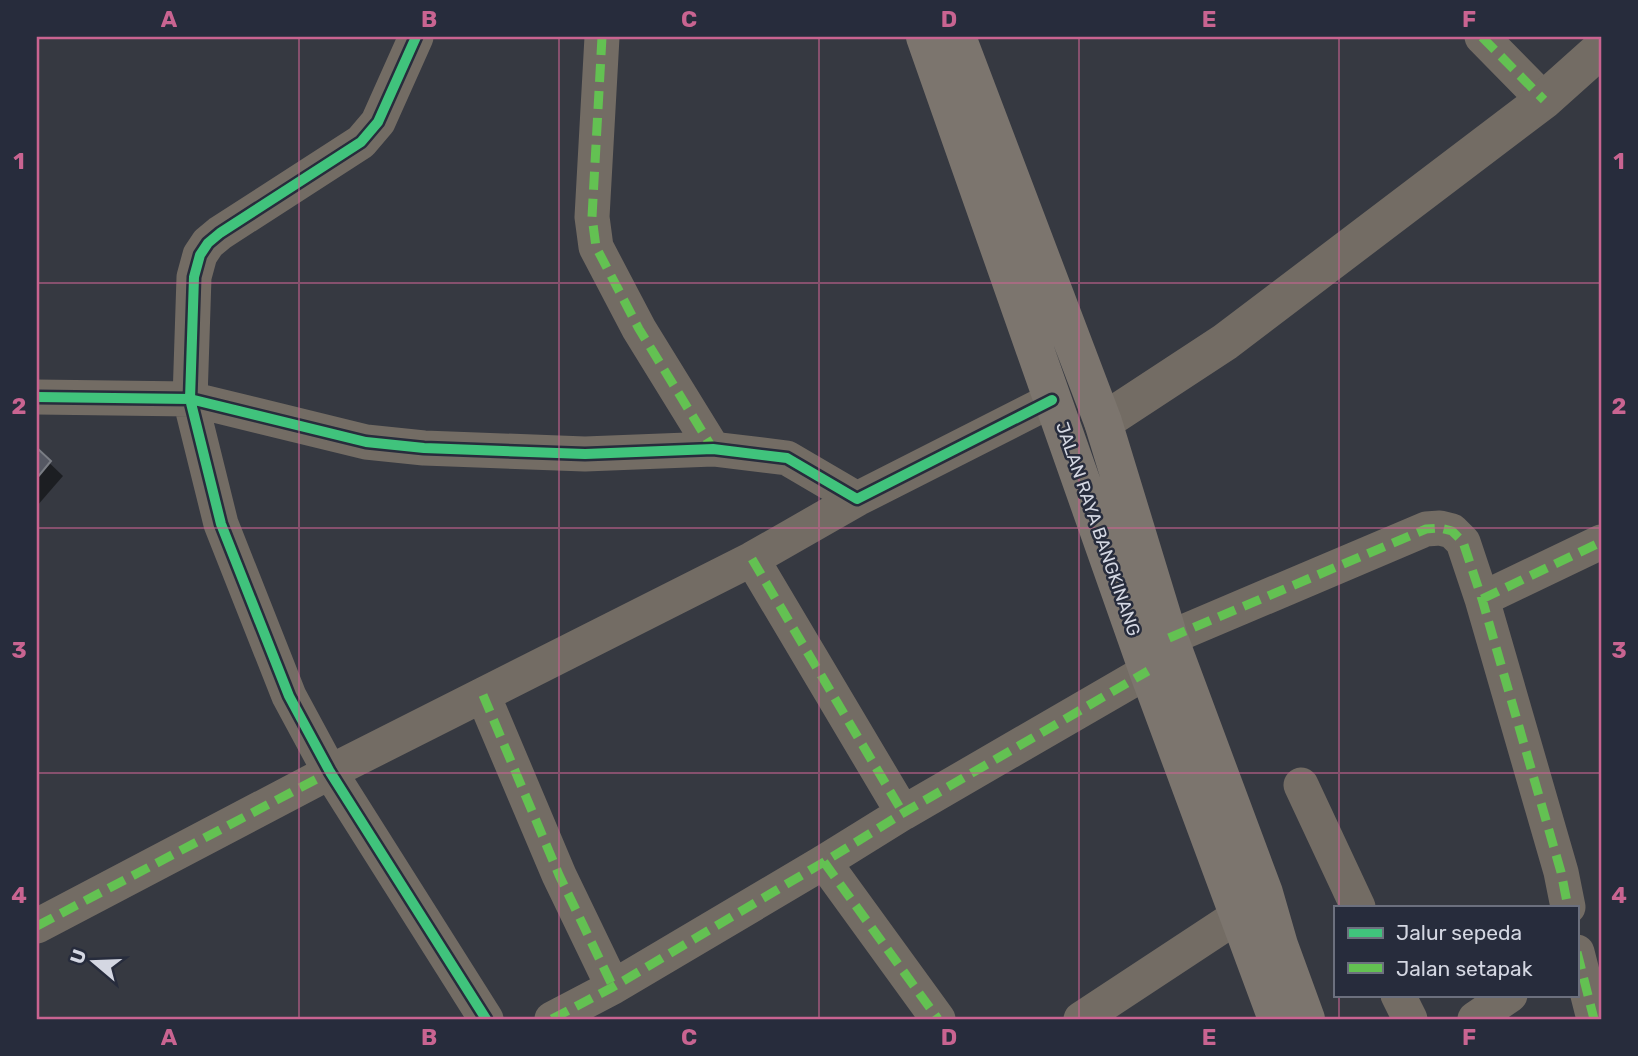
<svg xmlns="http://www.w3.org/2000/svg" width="1638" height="1056" font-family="Rubik,sans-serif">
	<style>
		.shadow { fill: #0007 }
		.building { fill: #555863; stroke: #7a7d84; stroke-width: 2 }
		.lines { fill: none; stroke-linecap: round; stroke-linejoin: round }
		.minor { stroke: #736c64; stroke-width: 35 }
		.tertiary { stroke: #736c64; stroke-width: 38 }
		.trunk { stroke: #7c756e; stroke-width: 38 }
		.quiet { stroke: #63c152; stroke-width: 9; stroke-dasharray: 18 9; stroke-linecap: butt }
		.cycleway-casing { stroke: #272c3c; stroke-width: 15 }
		.cycleway { stroke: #40c37c; stroke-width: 10 }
		.grid { fill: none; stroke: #c96491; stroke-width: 2; stroke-opacity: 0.55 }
		.labels { text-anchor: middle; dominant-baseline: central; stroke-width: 5; stroke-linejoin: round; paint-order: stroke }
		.street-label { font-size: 18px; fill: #d4d7e2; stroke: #272c3c }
		.neatline { fill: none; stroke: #c96491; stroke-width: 2.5 }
		.grid-label { font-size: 23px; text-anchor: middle; font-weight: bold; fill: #c96491 }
	</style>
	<rect width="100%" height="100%" fill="#363941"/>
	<path class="shadow" d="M37,451L63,476L37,506Z"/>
	<path class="building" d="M37,448L51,461L37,478Z"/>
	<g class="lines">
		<path class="minor" d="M416,37L378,122L361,142L220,233L208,243L200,255L194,277L190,399L221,524L289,696L330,772L486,1019
			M602,37L592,217L596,247L639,329L713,449
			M1482,37L1544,100
			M37,397L190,399L366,442L424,448L585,454L713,449L787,458L857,499L1052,400
			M752,559L903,813
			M1482,599L1601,542
			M1169,638L1426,529L1440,528L1452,531L1463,542L1482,599L1561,872L1568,907
			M483,695L559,875L613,987
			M1301,785L1358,907
			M824,862L938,1019
			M37,926L330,772L752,559L857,499
			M1577,952L1594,1019
			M1398,995L1410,1019
			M552,1019L613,987L824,862L903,813L1148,671
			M1081,1019L1239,915
			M1475,1019L1510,995"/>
		<path class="tertiary" d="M1103,422L1225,342L1544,100L1601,49"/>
		<path class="trunk" d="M925,37L1148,671L1277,1019
			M957,37L1103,422L1169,638L1264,893L1279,945L1306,1019"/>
		<path class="quiet" d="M602,37L592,217L596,247L639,329L713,449
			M1482,37L1544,100
			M752,559L903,813
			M1482,599L1601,542
			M1169,638L1426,529L1440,528L1452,531L1463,542L1482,599L1561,872L1568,907
			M483,695L559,875L613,987
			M824,862L938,1019
			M37,926L330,772
			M1577,952L1594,1019
			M552,1019L613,987L824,862L903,813L1148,671"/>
		<g class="cycleway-casing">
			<path id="cycleway" d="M416,37L378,122L361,142L220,233L208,243L200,255L194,277L190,399L221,524L289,696L330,772L486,1019
				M37,397L190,399L366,442L424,448L585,454L713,449L787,458L857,499L1052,400"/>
		</g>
		<use href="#cycleway" class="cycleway"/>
	</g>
	<path class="grid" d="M299,37V1019M559,37V1019M819,37V1019M1079,37V1019M1339,37V907M37,283H1601M37,528H1601M37,773H1601M1339,995V1019"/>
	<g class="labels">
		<g class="street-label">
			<text transform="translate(1098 529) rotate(71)">JALAN RAYA BANGKINANG</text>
		</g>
	</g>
	<rect width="1638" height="1056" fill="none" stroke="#272c3c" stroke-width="77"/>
	<rect x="1334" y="906" width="245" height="91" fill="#272c3c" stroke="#6c707e" stroke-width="2"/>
	<rect x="1348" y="928" width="35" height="10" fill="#40c37c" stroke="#6c707e" stroke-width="2"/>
	<text x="1396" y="940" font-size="21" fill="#d4d7e2">Jalur sepeda</text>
	<rect x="1348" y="963" width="35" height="10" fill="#63c152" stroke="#6c707e" stroke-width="2"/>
	<text x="1396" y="976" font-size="21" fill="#d4d7e2">Jalan setapak</text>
	<g transform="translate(94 962) rotate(289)" stroke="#272c3c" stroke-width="5" paint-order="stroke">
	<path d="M0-5L12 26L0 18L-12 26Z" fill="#d4d7e2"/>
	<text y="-10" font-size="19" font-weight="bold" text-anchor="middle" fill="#d4d7e2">U</text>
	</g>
	<rect x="38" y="38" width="1562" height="980" class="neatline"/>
	<g class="grid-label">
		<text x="169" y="27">A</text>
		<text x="429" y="27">B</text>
		<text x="689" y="27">C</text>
		<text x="949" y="27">D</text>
		<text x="1209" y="27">E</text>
		<text x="1469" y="27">F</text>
		<text x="19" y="169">1</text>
		<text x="1619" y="169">1</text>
		<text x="19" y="414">2</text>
		<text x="1619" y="414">2</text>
		<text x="19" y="658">3</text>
		<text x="1619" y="658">3</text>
		<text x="19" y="903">4</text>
		<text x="1619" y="903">4</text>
		<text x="169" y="1045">A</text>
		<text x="429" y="1045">B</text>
		<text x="689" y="1045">C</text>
		<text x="949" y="1045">D</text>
		<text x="1209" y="1045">E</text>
		<text x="1469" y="1045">F</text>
	</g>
</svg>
